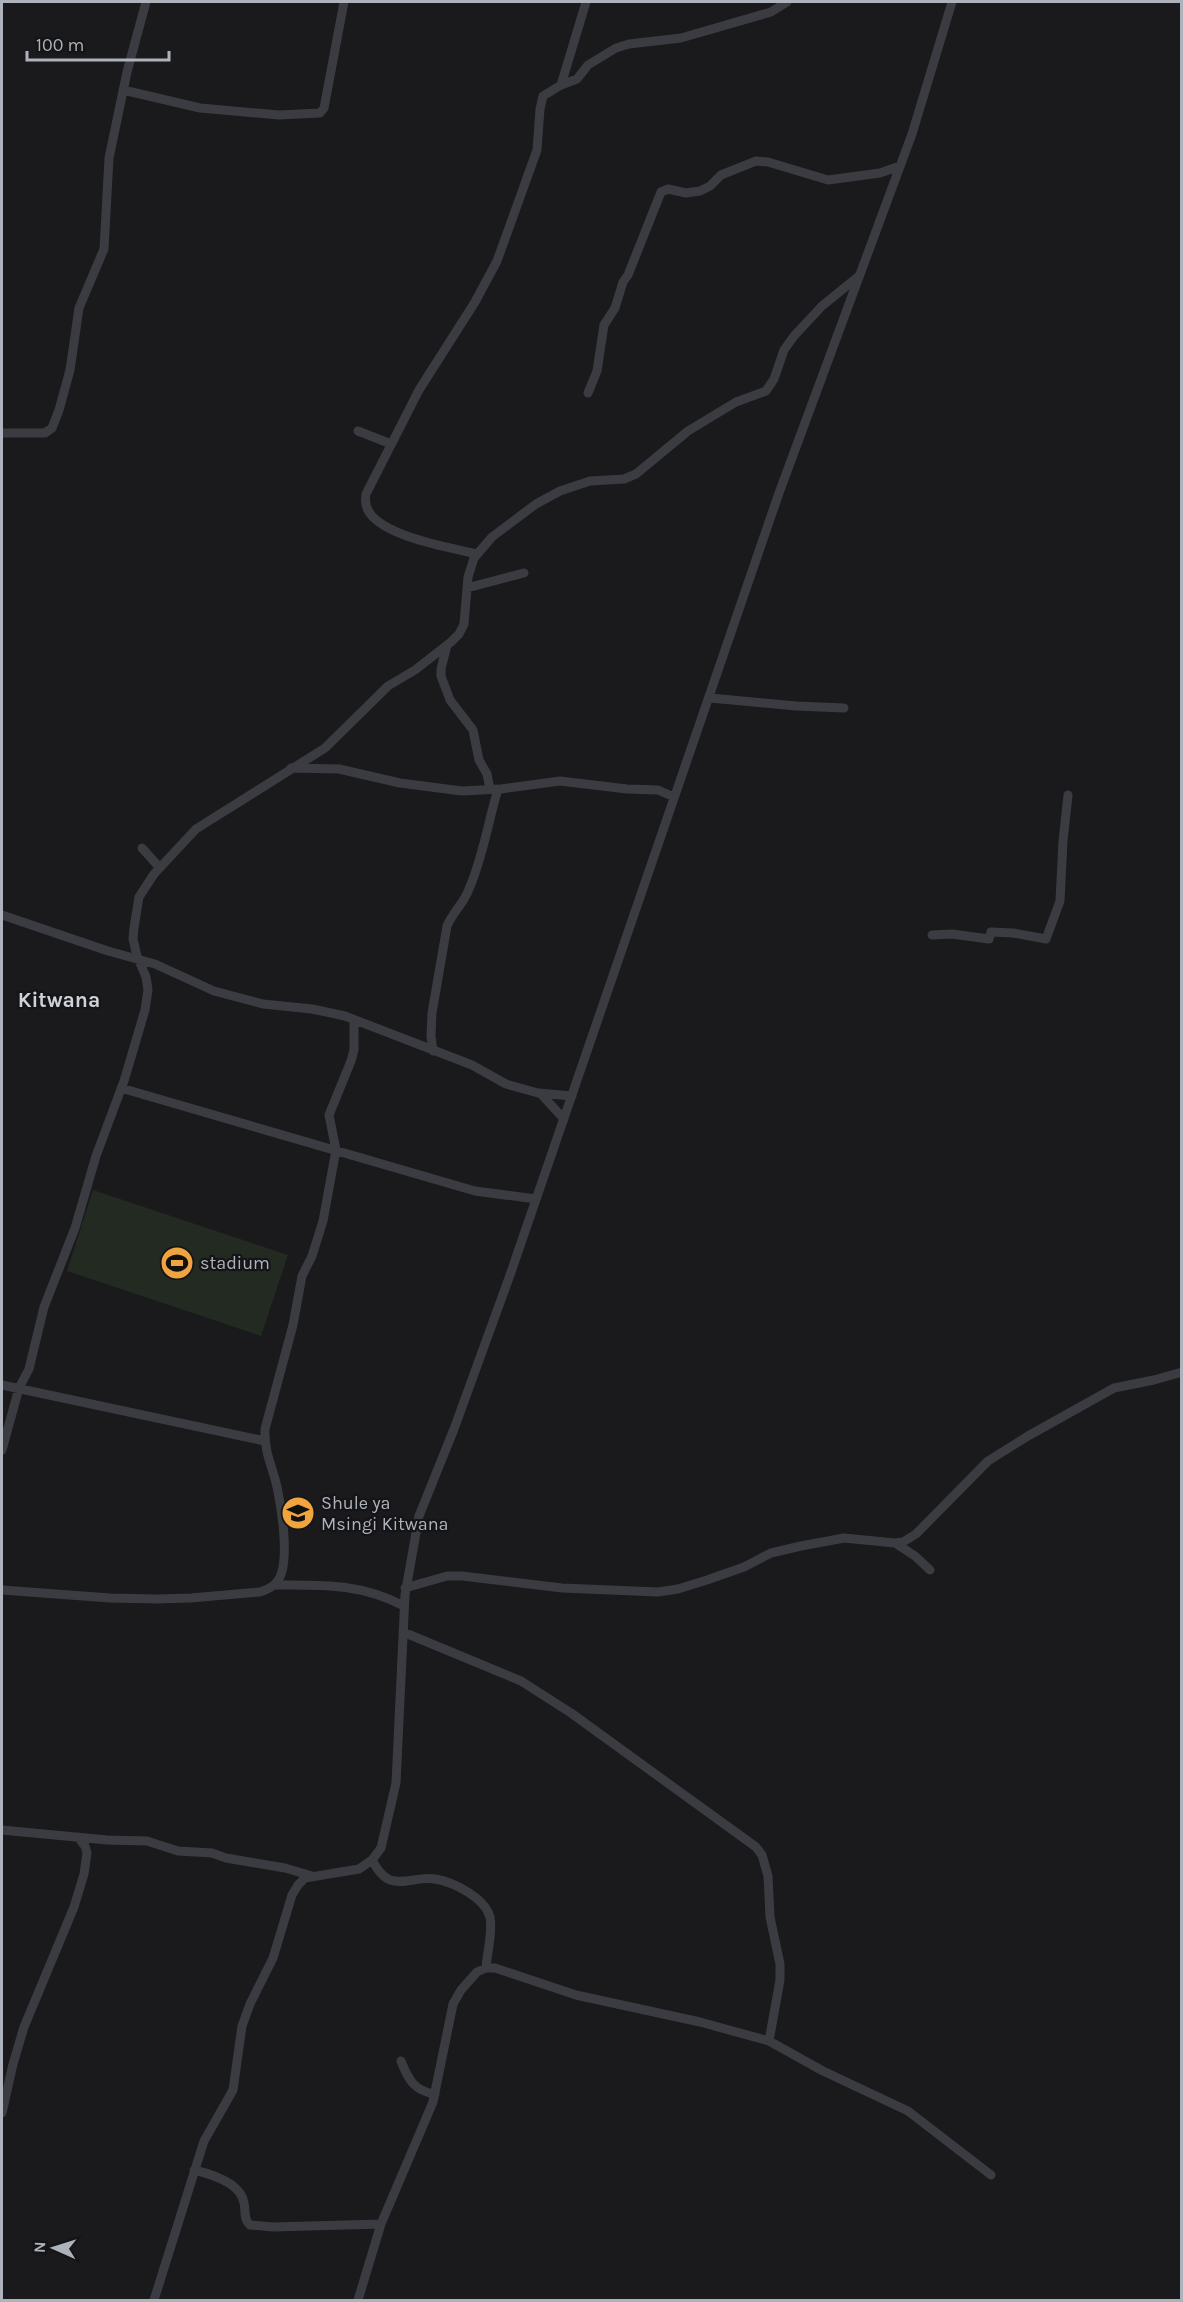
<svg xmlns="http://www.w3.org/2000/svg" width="1183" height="2302" font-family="Karla,sans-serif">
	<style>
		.green { fill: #222a22 }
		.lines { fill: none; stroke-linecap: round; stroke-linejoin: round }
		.street { stroke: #3b3c41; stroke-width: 9 }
		.labels { text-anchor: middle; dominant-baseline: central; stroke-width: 4.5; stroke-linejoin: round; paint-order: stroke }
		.poi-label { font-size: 18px; fill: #adb2bb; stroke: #151517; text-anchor: start }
		.quarter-label { font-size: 21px; font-weight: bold; fill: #ced1d7; stroke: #151517 }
	</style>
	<rect width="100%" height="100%" fill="#1a1a1c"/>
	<path class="green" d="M93,1190L288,1255L261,1336L67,1271Z"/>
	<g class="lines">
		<path class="street" d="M561,85L586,2
			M123,90L200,108L279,115L320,113L324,108L344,2
			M588,393L597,371L604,325L615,308L623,282L628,275L661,192L668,189L686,193L700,191L710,186L721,175L756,161L768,162L828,180L880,173L900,166
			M358,431L391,444
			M2,433H45L52,428L59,410L70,370L79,308L104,249L109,158L127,72L146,2
			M477,554C449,547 385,537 369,512C365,506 365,500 366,494L419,390L475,302L497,261L537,150L540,109L543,96L561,85L577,79L588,65L616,48L629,44L681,38L771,12L787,2
			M467,588L524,573
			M447,645L441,669V676L450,700L473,730L479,760L487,774L490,789
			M710,698L796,706L844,708
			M291,768L339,769L400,783L462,791L501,789L560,781L627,789L658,790L674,797
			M142,848L160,868
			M2,915L108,951L155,964L214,991L263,1004L312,1009L345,1016L472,1065L506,1084L538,1093L572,1096
			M932,935L952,934L989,939L991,932L1013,933L1046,939L1060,901L1063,841L1068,795
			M433,1051L431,1036L432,1013L447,926C453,912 464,903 469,889C483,857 488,822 498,789
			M121,1088L475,1191L536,1199
			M541,1094L564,1119
			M2,1385L265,1441
			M2,1450L19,1388L29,1369L44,1307L75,1228L96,1156L124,1081L145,1010L148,990L146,977L137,956L133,939L134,928L139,897L154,874L196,829L325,748L388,686L415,670L451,642L459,634L464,624L468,577L474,558L492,537L536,504L560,491L590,481L624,479L636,474L688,431L736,402L766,391L774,379L784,350L794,336L822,306L859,276
			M895,1543L915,1556L930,1570
			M275,1585C323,1585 360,1583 404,1606
			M405,1588L447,1576H462L562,1588L658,1592L678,1589L707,1580L744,1567L771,1553L801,1546L844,1538L895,1543L903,1542L916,1534L988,1461L1028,1436L1114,1388L1154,1380L1182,1372
			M2,1590L110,1598L157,1599L191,1598L260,1592C266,1590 272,1588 276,1583C291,1568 282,1512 278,1492C274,1468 264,1456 265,1429L293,1325L302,1276L312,1256L323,1221L336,1150L329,1115L351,1061L354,1050V1021
			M403,1632L521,1681L571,1713L756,1847L762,1855L768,1876L770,1917L780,1964V1980L769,2041
			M2,1830L107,1840L147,1841L178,1851L212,1853L226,1858L285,1868L312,1876
			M372,1860C376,1867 381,1876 390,1880C404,1885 420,1876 435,1879C454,1882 485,1898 490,1917C493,1933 487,1952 486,1968
			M401,2061C408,2079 414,2091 435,2094
			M2,2113L13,2064L24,2027L74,1907L84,1874L87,1853L85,1846L78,1837
			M194,2170C211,2174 241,2183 244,2203C246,2211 243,2219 250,2225L273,2227L381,2224
			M154,2300L204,2141L233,2090L242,2026L250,2004L273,1958L292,1895L298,1885L305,1878L359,1869L372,1860L381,1848L396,1783L405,1595L419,1516L454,1429L510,1275L779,493L912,134L952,2
			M358,2300L381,2224L433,2102L453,2004L461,1990L477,1972L486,1968H495L576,1995L700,2022L769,2041L823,2071L908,2111L991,2175"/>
	</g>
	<defs>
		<g id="stadium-disc" transform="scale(1.725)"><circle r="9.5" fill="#efa43f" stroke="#151517"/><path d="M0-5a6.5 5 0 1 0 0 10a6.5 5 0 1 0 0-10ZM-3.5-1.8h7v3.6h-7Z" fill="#111"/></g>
		<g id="school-disc" transform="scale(1.725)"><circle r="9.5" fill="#efa43f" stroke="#151517"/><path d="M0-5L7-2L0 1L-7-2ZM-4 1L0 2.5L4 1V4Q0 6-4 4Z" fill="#111"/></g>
	</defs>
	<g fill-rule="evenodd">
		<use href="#stadium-disc" x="177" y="1263"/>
		<use href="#school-disc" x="298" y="1513"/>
	</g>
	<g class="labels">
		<g class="poi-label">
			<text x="200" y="1263">stadium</text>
			<text x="321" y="1503">Shule ya<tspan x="321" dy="21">Msingi Kitwana</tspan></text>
		</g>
		<g class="quarter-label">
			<text x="59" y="1000">Kitwana</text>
		</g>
	</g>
	<rect width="1183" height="2302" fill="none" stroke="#adb2bb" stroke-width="6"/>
	<g transform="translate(54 2248) rotate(273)" stroke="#151517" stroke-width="4.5" paint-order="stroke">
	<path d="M0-4.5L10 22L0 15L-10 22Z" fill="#adb2bb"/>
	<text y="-9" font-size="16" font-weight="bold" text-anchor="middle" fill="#adb2bb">N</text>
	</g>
	<path d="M27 51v9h142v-9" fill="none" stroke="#adb2bb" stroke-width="3"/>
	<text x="36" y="51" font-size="18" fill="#adb2bb" stroke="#151517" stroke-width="4.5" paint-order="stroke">100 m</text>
</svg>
